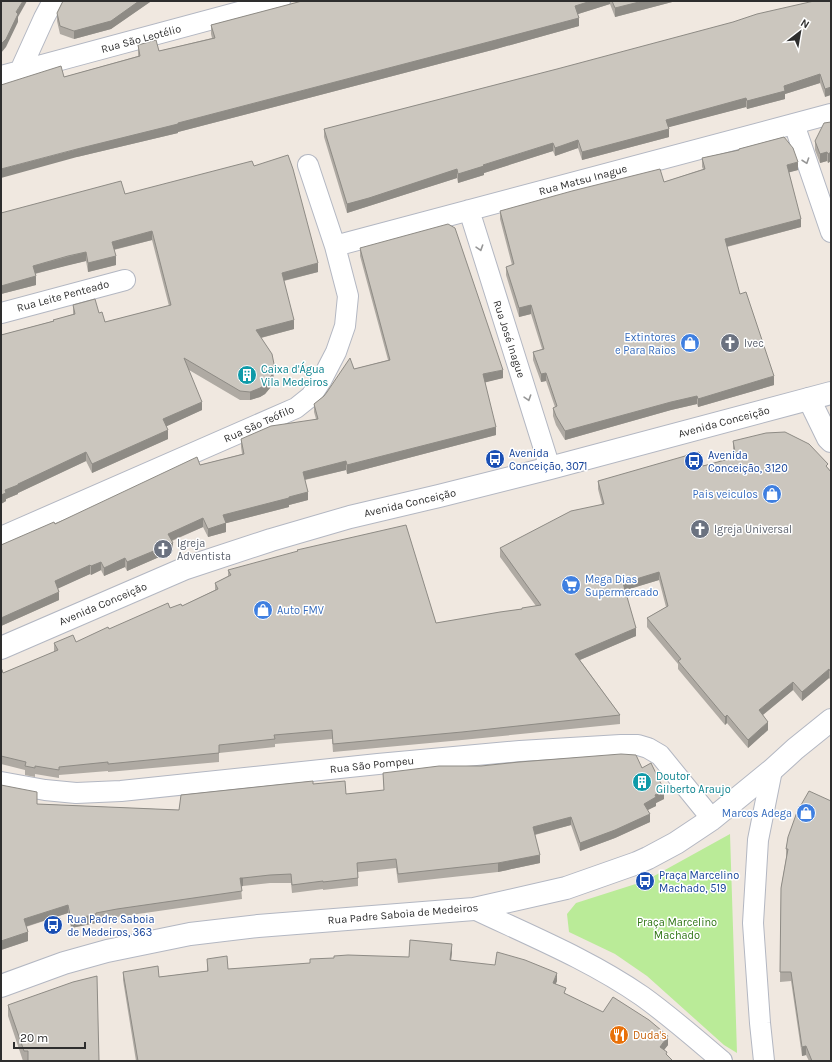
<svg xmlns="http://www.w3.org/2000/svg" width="832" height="1062" font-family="Karla,sans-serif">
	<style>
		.green { fill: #baeb98 }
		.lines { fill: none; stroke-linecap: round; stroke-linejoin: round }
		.minor-casing { stroke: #b3b7c2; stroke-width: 22 }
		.tertiary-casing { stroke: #b3b7c2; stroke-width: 24 }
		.secondary-casing { stroke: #b3b7c2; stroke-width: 24 }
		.minor { stroke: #fff; stroke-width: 20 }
		.tertiary { stroke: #fff; stroke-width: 22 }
		.secondary { stroke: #fff; stroke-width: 22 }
		.wall { fill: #afaaa3 }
		.shaded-wall { fill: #8e8b85 }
		.building { fill: #cbc6be; stroke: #8e8b85 }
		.oneway { stroke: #969696 }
		.labels { text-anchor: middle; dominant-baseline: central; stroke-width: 3; stroke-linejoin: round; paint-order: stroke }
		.street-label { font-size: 11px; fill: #2e2e2e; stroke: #fff }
		.shop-label { font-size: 11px; fill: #366cbe; stroke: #fff; text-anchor: end }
		.worship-label { font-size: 11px; fill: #5b616d; stroke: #fff; text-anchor: start }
		.culture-label { font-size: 11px; fill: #0d838f; stroke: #fff; text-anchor: start }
		.transit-label { font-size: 11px; fill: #164399; stroke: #fff; text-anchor: start }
		.park-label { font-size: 11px; fill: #2f7514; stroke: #fff }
		.food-label { font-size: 11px; fill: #c56008; stroke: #fff; text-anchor: start }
	</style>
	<rect width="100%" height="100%" fill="#f0e8e0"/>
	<path class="green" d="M730,834L737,1053L724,1045L647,976L615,954L569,932L567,914L576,903L645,881Z"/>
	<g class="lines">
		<g class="minor-casing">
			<path id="minor" d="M20,71L44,18L53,1
				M1,76L280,1
				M794,124L831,232
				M469,210L550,468
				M335,246L831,114
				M1,313L125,280
				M1,537L296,408L311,396L322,379L336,352L345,326L348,296L335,246L308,165
				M1,782L45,790L76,793L121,791L378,764L520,751L621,745H638L648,748L660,755L712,819
				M474,909C531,936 590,960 642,996C670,1016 696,1039 722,1061
				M764,1061L760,1023L753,923L758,840L772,770"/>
		</g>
		<g class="tertiary-casing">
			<path id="tertiary" d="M809,399L828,438L831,441
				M1,986L64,963L107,951L190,934L258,926L474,909L566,888L637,863L648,858L676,843L712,819L772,770L795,749L831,720"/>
		</g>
		<g class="secondary-casing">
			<path id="secondary" d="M1,648L186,568L271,540L350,517L439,496L550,468L831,393"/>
		</g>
		<use href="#minor" class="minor"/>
		<use href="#tertiary" class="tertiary"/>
		<use href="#secondary" class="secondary"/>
	</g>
	<path class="wall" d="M63,1H152L150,2L111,29L74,39L60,34L57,21V13Z
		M302,1H676L615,17L610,4L578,14L579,26L496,49L178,132V133L77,157L64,77L138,56V45L159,51L212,38L211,34V25Z
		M831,1L825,97L820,83L785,94V99L747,109L746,107L668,127L669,137L582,160L578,148L555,156L553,151L484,173V175L458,183L457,178L347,213L324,137V129Z
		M831,122V161L828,163L827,161L820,163L815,150V141Z
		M739,149L798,170L789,172L801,227L727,247L740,294L774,385L698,407L697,404L671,410L565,440L556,425L553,416V408L555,407L546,381L541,382L533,360V352L542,349L531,314L519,317L506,275V267L512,265L500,219V211L664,182L703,169L702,167V158L739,150Z
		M254,166L318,272L284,281L294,329L261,338L274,373L273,380L270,388L265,394L260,397L250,400H240L189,370L202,410L166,426L168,439L92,473L86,461L18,493V494L6,499V501L1,504V335L53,321L73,314V305L99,313L105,322L169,306L152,240L114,250L116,265L88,272L86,261L68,265L35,274L36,285L1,294V213L125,194Z
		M360,248L503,378L485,382L496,435L347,474L346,470L305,480L308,500L289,505V507L226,523V532L208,537L203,527L172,541L173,551L127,571L125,567L104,576L101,570L91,575L90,574L58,588L59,600L1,626V545L200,465L242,454L241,447V439L316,419L314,412V404L324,396L354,369L388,360L360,256Z
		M733,441L828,468L831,472V679H830L829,678L802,701L793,690L763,715L768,730L748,748L727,723L725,725L678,669V664L647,627V618L666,607L659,580L625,590L636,636L580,660L620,715V724L462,740L333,752L332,739L275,744V747L219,753V762L108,772V771L59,775V778L35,774V777L25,775V770L1,764V667L3,673L54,652V643L76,642L170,608L182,606L215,590V583L228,576V570L436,623L522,609L536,606L500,557V548L602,504L598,489V481L703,466L735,458L733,450Z
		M642,768L664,799L656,803V806L647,810L650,822L615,838L580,851L571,825L535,835L540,863L498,872L398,883L396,868L358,872V886L323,890V889L292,893L291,883H270L243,886H241L242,899L117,917L96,921V923L71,928L68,913L26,927L28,941L1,950L37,804L179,810L313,784L346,794L384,791L383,773Z
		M788,837L831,1061H809L806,1055L802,1056L791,981L780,982L781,888L786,858V849Z
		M452,952L451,960L557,981L555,984L566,994L668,1045L664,1050L667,1055L673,1061H136L123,980V972L159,977L207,971V959L228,969L409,957Z
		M8,1005L99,1061H23L8,1016Z"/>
	<path class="shaded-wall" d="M23,1H27L18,17V22L6,47L1,53V44L16,12Z
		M139,1H152L150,2L111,29L74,39V31Z
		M591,1H610V4L575,15V6Z
		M643,1H676L615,17V8Z
		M579,18V26L496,49L178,132V133L77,157L1,178V169Z
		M820,74V83L785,94V99L747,109V101L784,86Z
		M831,87V95L825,97V89Z
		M746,98V107L666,128V120Z
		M669,129V137L582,160V152Z
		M578,140V148L555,156V148Z
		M553,143V151L484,173V175L458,183V174L483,165Z
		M827,152V161L820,163V154Z
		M831,152V161L828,163V154Z
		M798,162V170L787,173V165Z
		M457,169V178L347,213V204Z
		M801,219V227L725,247V239Z
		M152,231V240L112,250V242Z
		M86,252V261L33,274V266Z
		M116,256V265L88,272V263Z
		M318,263V272L282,281V273Z
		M36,276V285L1,294V286Z
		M531,305V314L519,317V308Z
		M294,320V329L256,339V330Z
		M274,364L273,380L270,388L265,394L260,397L250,400V392Z
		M503,370V378L483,383V374Z
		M546,373V381L541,382V374Z
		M774,376V385L698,407V399Z
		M697,396V404L671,410L565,440V431L671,402Z
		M202,402V410L163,428V419Z
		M496,427V435L347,474V465Z
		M168,430V439L92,473V464Z
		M86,452V461L18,493V494L6,499V501L1,504V495L5,490Z
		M346,461V470L303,480V472Z
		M308,492V500L289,505V507L223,524V515L289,497Z
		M203,518V527L168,542V534Z
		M226,523V532L208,537V529Z
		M173,543V551L127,571V562Z
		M125,558V567L104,576V568Z
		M101,562V570L91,575V566Z
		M90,565V574L55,590V581Z
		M659,572V580L623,591V583Z
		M59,592V600L1,626V618Z
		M636,628V636L575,662V654Z
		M829,669V678L802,701V692Z
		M831,670V679H830V671Z
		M793,682V690L759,718V710Z
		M727,715V723L725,725V717Z
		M768,722V730L748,748V740Z
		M664,790V799L656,803V806L644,812V804L655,795Z
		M650,814V822L615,838L580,851V843Z
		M571,817V825L533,835V827Z
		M540,855V863L498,872V863Z
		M240,878H243V886L240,887Z
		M68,905V913L24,927V919Z
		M96,914V923L71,928V920Z
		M28,932V941L1,950V941Z
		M452,944V952L450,968V960Z
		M557,973V981L553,991V983Z
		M668,1036V1045L660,1055V1047Z
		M806,1046V1055L802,1056V1047Z"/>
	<path class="building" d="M1,1H23L16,12L18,14L6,39L1,44Z
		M63,1H139L111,21L74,31L60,26L57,13Z
		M302,1H591L575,6L579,18L496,40L178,123V124L77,149L1,169V85L61,66L64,77L140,56L138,45L156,40L159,51L215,38L211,25Z
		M612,1H643L615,8Z
		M814,1H831V87L825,89L820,74L784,86L785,91L747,101L746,98L666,120L669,129L582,152L578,140L555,148L553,143L483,165L484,166L458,174L457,169L369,198L347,204L324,129L557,69L733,22L757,14Z
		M831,122V152L828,154L827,152L820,154L815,141L824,123Z
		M784,137L793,148L798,162L787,165L801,219L725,239L740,294L746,292L774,376L698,399L697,396L671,402L565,431L556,416L553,408L557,406L546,373L541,374L533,352L544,349L531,305L519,308L506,267L514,264L500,211L572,191L660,169L664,182L705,169L702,158L739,150V149Z
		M288,155L293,169L318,263L282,273L294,320L256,330L272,354L274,364L273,372L270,379L265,385L260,388L250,392L240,391L184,358L202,402L163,419L168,430L92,464L86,452L18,484V485L5,490L6,493L1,495V335L54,321L53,320L75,314L73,305L95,299L99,313L102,312L105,322L171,305L152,231L112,242L116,256L88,263L86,252L68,256L33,266L36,276L1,286V213L121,181L125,194L252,161L254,166Z
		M448,224L455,228L503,370L483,374L496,427L347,465L346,461L303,472L308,492L289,497V498L223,515L226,523L208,529L203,518L168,534L173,543L127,562L125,558L104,568L101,562L91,566L90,565L55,581L59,592L1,618V545L54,522L55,524L197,457L200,465L244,454L241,439L271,426L318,419L314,404L324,396L327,392L350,358L354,369L390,360L360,248Z
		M785,432L809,444L828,464L826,466L831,472V670L830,671L829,669L802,692L793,682L759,710L768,722L748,740L727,715L725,717L678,661L681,659L647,618L668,606L659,572L623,583L636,628L575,654L620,715L462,732L333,744L332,730L274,735L275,739L219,745V753L108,764V762L59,767V770L35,766V768L25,766L26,762L1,756V667L3,673L58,650L54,643L73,635L76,642L108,627L109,629L168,603L170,608L181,604L182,606L218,589L215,583L231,575L228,570L298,551L297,550L406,525L436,623L500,612L522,609V608L541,605L500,548L571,511L604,504L598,481L699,452L703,466L736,457L733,441L766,433Z
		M621,754L636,755L642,768L651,763L664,790L655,795L656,797L644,804L650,814L615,830L580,843L571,817L533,827L540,855L498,863L398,874L396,859L357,863L358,878L323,882V881L292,885L291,874L270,875L243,878H240L242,891L117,909L96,913V914L71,920L68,905L24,919L28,932L1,941V785L37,792V804L179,810L181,795L313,781V784L345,781L346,794L384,790L383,773L439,766H481L519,762Z
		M809,791L831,801V1061H812L806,1046L802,1047L791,972H780L781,888L788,849H786L788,837L797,812Z
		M410,940L452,944L450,960L495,965L497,952L525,960L557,973L553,983L566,988L564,993L603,1012L613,997L649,1020L668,1036L660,1047L667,1052L666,1054L673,1061H138L123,972L158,966L159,977L208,971L207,959L227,956L228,969L310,963V959L334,958V956L348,955L409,957Z
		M97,976L99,1061H28V1051H24L8,1005L73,982Z"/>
	<defs><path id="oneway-chevron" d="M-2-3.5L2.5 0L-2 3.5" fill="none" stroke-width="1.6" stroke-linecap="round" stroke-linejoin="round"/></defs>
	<g class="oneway">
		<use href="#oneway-chevron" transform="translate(806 161) rotate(71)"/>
		<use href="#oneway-chevron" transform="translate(480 248) rotate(72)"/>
		<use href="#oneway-chevron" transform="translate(528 398) rotate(72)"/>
	</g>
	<defs>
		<g id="shop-disc" transform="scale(1)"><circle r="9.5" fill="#3f7fe0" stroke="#fff"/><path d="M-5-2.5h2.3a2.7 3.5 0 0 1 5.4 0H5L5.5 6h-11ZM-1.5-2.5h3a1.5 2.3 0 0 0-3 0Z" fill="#fff"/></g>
		<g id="church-disc" transform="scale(1)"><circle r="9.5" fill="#6b7280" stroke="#fff"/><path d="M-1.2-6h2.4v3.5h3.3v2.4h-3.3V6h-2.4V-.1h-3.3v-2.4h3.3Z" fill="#fff"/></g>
		<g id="building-disc" transform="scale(1)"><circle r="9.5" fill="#0f9aa8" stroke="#fff"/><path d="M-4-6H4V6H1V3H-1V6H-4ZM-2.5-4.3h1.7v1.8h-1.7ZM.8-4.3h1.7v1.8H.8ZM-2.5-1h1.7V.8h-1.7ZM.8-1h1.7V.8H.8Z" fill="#fff"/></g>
		<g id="bus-disc" transform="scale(1)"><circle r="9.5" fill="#1a4fb4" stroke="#fff"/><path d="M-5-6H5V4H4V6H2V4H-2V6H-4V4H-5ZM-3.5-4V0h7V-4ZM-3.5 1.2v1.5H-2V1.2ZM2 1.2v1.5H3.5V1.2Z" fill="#fff"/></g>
		<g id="supermarket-disc" transform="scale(1)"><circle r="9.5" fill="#3f7fe0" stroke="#fff"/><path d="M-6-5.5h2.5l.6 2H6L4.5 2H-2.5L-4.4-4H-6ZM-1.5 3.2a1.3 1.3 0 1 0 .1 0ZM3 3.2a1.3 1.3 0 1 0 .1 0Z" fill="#fff"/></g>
		<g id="restaurant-disc" transform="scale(1)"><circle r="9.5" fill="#e8710a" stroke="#fff"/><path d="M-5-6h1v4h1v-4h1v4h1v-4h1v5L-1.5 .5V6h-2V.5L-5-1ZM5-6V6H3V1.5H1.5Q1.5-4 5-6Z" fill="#fff"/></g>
	</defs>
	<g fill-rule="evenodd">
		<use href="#shop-disc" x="690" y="343"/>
		<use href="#church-disc" x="730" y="343"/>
		<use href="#building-disc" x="247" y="375"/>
		<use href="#bus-disc" x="495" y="459"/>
		<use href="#bus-disc" x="694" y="461"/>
		<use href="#shop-disc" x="772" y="494"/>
		<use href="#church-disc" x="700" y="529"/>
		<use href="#church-disc" x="163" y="549"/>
		<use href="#supermarket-disc" x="571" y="585"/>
		<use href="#shop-disc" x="263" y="610"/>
		<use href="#building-disc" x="642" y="782"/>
		<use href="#shop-disc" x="806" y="813"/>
		<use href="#bus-disc" x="645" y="881"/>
		<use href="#bus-disc" x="53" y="925"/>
		<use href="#restaurant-disc" x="619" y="1035"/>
	</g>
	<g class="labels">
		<g class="street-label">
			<text transform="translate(141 39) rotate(-15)">Rua São Leotélio</text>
			<text transform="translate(583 180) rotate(-15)">Rua Matsu Inague</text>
			<text transform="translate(63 296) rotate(-15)">Rua Leite Penteado</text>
			<text transform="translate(509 339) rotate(72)">Rua José Inague</text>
			<text transform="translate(724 422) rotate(-15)">Avenida Conceição</text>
			<text transform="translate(259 424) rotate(-24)">Rua São Teófilo</text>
			<text transform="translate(410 503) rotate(-13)">Avenida Conceição</text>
			<text transform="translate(103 604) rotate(-23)">Avenida Conceição</text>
			<text transform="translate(372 765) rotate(-6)">Rua São Pompeu</text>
			<text transform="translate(403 914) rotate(-5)">Rua Padre Saboia de Medeiros</text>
		</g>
		<g class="shop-label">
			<text x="676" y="337">Extintores<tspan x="676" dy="13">e Para Raios</tspan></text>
			<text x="758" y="494">Pais veiculos</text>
			<text x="585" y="579" text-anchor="start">Mega Dias<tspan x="585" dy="13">Supermercado</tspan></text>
			<text x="277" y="610" text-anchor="start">Auto FMV</text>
			<text x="792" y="813">Marcos Adega</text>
		</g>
		<g class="worship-label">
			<text x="744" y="343">Ivec</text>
			<text x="714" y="529">Igreja Universal</text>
			<text x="177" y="543">Igreja<tspan x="177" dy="13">Adventista</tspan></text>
		</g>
		<g class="culture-label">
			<text x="261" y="369">Caixa d'Água<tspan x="261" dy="13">Vila Medeiros</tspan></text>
			<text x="656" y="776">Doutor<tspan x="656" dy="13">Gilberto Araujo</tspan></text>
		</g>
		<g class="transit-label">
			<text x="509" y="453">Avenida<tspan x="509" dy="13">Conceição, 3071</tspan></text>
			<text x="708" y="455">Avenida<tspan x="708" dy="13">Conceição, 3120</tspan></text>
			<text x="659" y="875">Praça Marcelino<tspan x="659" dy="13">Machado, 519</tspan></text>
			<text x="67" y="919">Rua Padre Saboia<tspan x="67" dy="13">de Medeiros, 363</tspan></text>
		</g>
		<g class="park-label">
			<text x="677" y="922">Praça Marcelino<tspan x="677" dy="13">Machado</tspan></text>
		</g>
		<g class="food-label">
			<text x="633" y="1035">Duda's</text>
		</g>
	</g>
	<rect width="832" height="1062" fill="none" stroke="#2e2e2e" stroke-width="4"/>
	<g transform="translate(800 32) rotate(31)" stroke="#ffffff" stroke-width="3" paint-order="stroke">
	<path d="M0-3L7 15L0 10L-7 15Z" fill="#2e2e2e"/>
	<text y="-6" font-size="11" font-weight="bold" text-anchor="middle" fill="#2e2e2e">N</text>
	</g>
	<path d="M14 1042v6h71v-6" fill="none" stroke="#2e2e2e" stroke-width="2"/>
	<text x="20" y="1042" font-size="12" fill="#2e2e2e" stroke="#ffffff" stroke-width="3" paint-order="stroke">20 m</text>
</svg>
